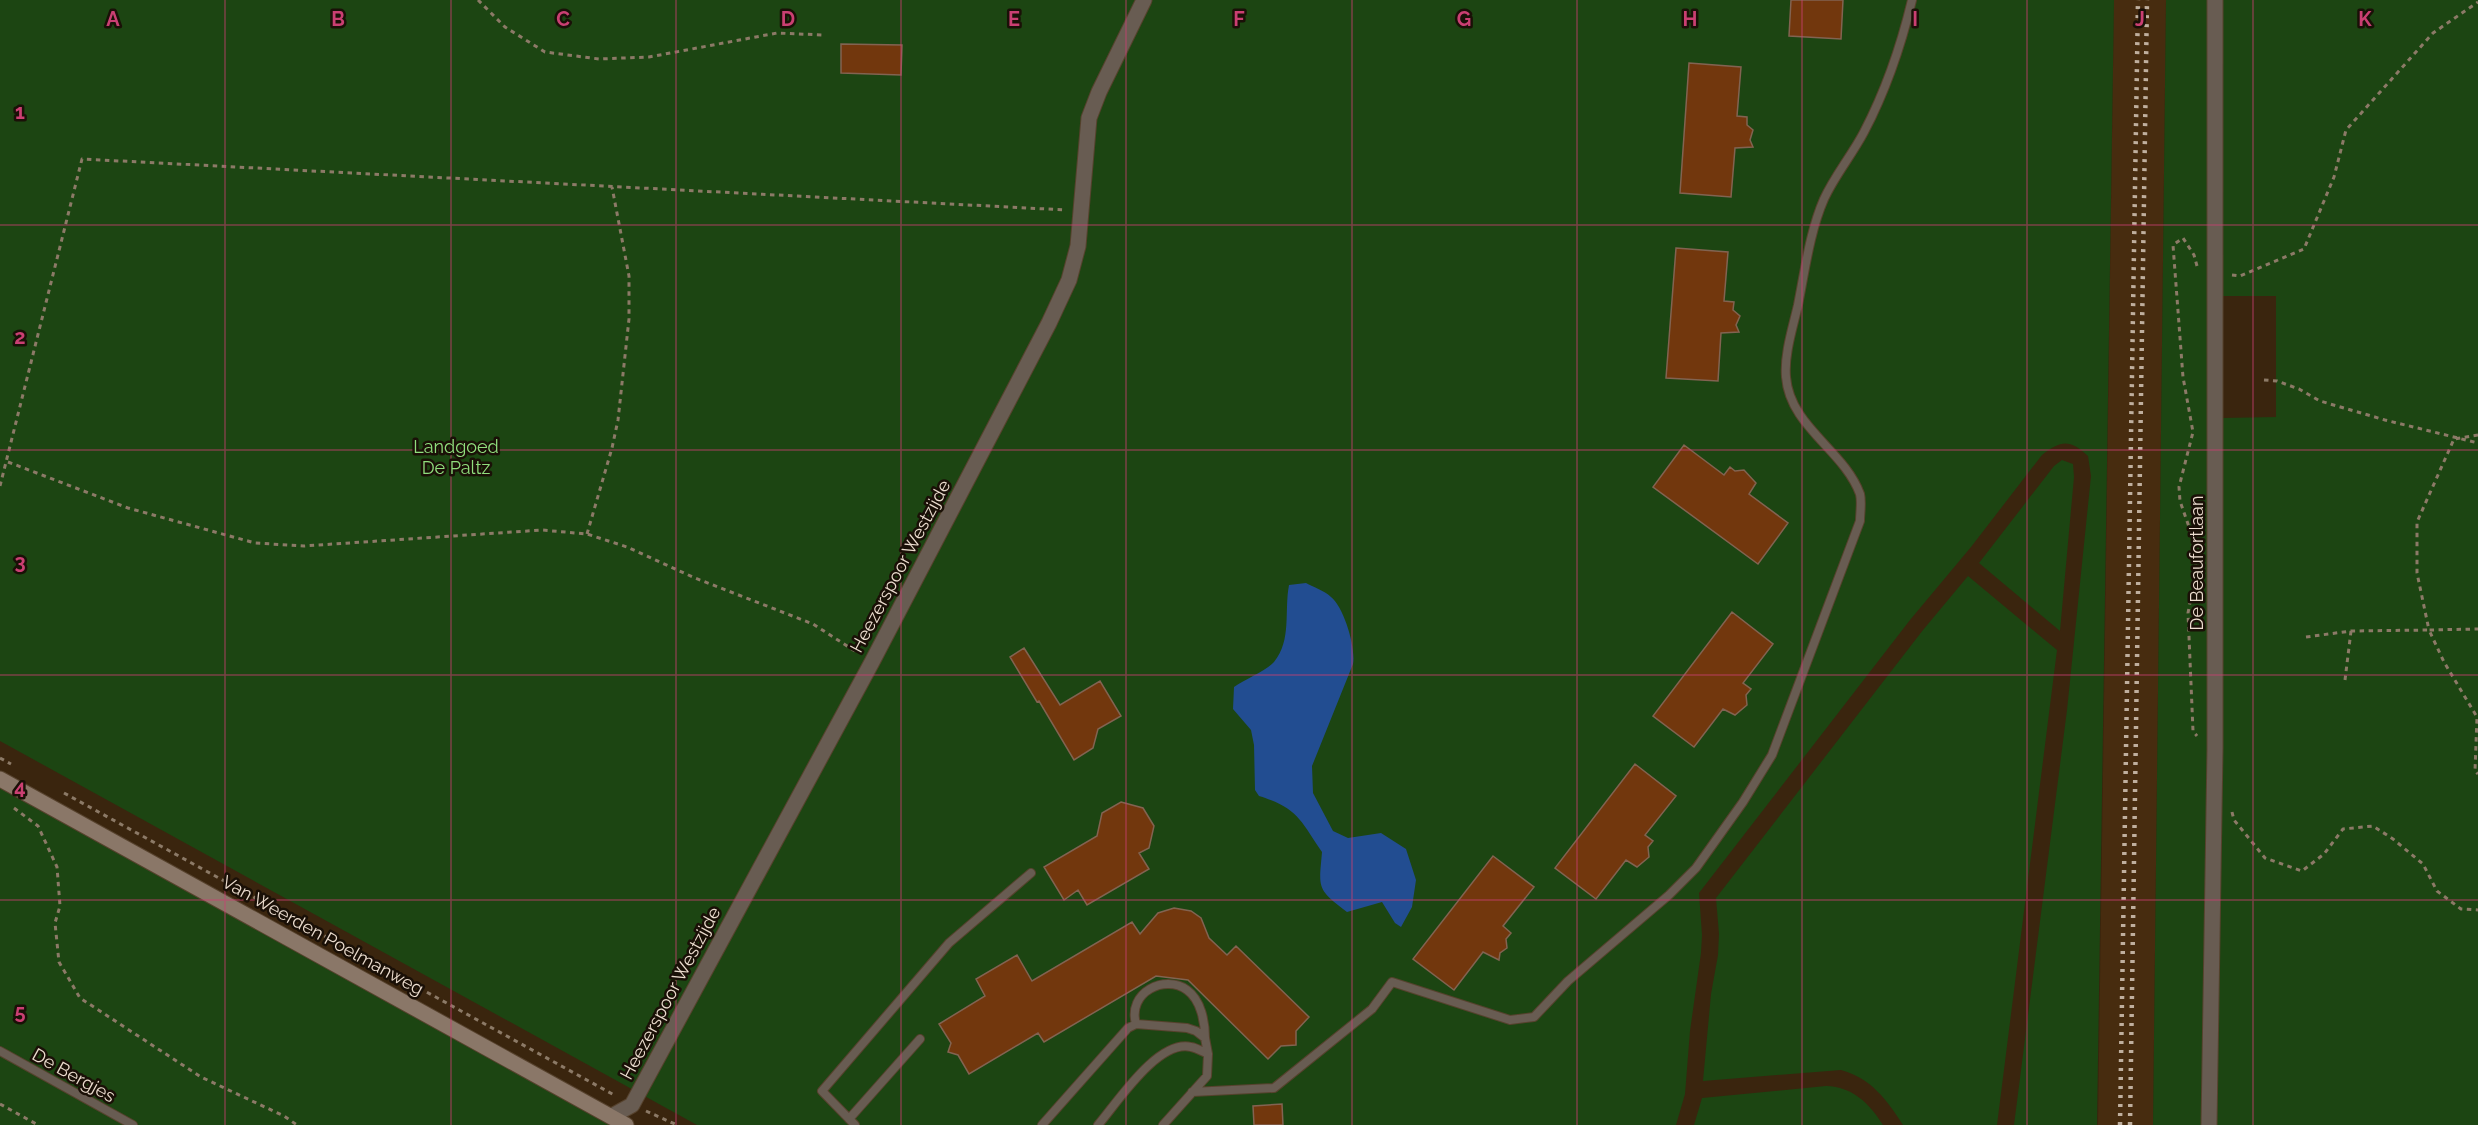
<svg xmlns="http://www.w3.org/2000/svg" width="2478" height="1125" font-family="Raleway,sans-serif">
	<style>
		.built { fill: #472c0f }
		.green { fill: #1c4512; fill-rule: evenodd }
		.water { fill: #224d91 }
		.building { fill: #72370d; stroke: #826351; stroke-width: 1.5 }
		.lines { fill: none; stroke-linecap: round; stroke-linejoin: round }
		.service-casing { stroke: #56422d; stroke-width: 10 }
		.minor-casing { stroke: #56422d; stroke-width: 17 }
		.secondary-casing { stroke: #56422d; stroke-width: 17 }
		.path { stroke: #8c7a67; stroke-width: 3; stroke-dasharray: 4.5 4.5; stroke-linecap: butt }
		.service { stroke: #685c52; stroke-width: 8 }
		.minor { stroke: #685c52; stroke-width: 15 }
		.secondary { stroke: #8a7768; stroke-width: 15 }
		.rail { stroke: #bfaf9e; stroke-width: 4.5; stroke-dasharray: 3 6; stroke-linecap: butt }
		.grid { fill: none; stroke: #ca3f72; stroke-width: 1.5; stroke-opacity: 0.55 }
		.labels { text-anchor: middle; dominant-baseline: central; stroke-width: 5; stroke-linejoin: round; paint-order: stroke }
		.park-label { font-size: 18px; fill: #90de7d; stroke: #1a1007 }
		.street-label { font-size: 18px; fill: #ecddcf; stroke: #1a1007 }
		.grid-label { font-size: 20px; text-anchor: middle; font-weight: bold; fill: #ca3f72; stroke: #1a1007; stroke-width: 5; stroke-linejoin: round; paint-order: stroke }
	</style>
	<rect width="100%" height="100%" fill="#3a250e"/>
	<path class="built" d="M2114,0H2166L2153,1125H2098Z"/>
	<path class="green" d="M0,0H2114L2097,1125H2014L2067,710L2091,476L2088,456C2070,439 2061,440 2042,455L1971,547L1910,620L1699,893L1702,935L1701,953L1690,1031L1685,1094L1676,1125H697L0,741Z
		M2166,0H2478V1125H2153ZM2221,296H2276V417L2222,418Z
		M2062,460L2073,464L2074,477L2060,631L1979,563L2054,466Z
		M1968,576L2057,650L1997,1125H1903C1887,1100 1871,1078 1841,1070L1703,1081L1711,994L1718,955L1719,934L1716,898L1923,630Z
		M0,787L610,1125H0Z
		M1826,1086C1853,1087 1869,1103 1883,1125H1694L1702,1098Z"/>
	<path class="water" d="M1306,583C1313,587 1325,591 1331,597C1344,607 1356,648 1353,664L1312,766L1313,793L1333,831L1348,838L1381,833L1406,849L1416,880L1412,907L1401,927L1395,923L1382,902L1347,912C1316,889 1319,888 1322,852C1300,820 1298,808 1259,796L1255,790L1254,745L1251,730L1233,709L1234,687C1245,679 1266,671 1274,662C1292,640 1284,611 1289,585Z"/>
	<path class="building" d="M1791,0H1843L1841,39L1789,36Z
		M841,44L902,45L901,75L841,73Z
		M1689,63L1741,67L1737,116L1747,117V125L1753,130L1750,140L1753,147L1735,148L1731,197L1680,193Z
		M1676,248L1728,252L1724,301L1734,302L1733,310L1740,316L1736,325L1739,332L1721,333L1718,381L1666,378Z
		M1684,445L1724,475L1730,467L1735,471L1744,470L1756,483L1749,494L1788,523L1758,564L1653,487Z
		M1732,612L1773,644L1743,683L1751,689L1746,695L1747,705L1735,715L1723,709L1694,747L1653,716Z
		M1024,648L1060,705L1100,681L1121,716L1098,729L1093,748L1074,760L1039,701L1037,702L1010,657Z
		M1635,764L1676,796L1645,835L1653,841L1648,847L1649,857L1637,867L1626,860L1596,899L1555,868Z
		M1121,802L1143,808L1154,826L1149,848L1139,853L1149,869L1087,905L1078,890L1064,900L1044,867L1097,836L1102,813Z
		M1493,856L1534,887L1503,926L1511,933L1506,939L1507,948L1500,953L1499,960L1483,952L1454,990L1413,959Z
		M1174,908L1191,911L1201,918L1209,938L1227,955L1236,946L1309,1017L1296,1031V1045L1281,1046L1268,1059L1188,980L1156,976L1044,1042L1038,1033L969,1074L958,1055L948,1052L951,1043L939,1024L985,996L976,979L1017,955L1032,981L1132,922L1140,934L1158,913Z
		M1282,1104L1283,1125H1254L1253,1106Z"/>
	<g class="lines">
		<g class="service-casing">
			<path id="service" d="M1136,1024C1127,992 1165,974 1187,990C1201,1000 1205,1022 1205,1038
				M0,1051L133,1125
				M1192,1092L1274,1088L1372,1009L1392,982L1510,1020L1534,1017L1568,981L1669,895L1696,868L1743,802L1772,755L1860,521C1860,513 1862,502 1860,494C1844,450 1790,427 1786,377C1784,354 1793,327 1798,305C1805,270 1810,231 1824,199C1835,175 1852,155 1864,132C1886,90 1901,46 1912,0
				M849,1119L920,1039
				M855,1125L822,1091L949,943L1031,873
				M1042,1125L1128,1028L1136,1024L1187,1028L1196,1031L1205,1038L1208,1054L1207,1076L1163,1125
				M1098,1125C1117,1103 1158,1039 1191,1047C1197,1048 1203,1052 1208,1054"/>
		</g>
		<g class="minor-casing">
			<path id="minor" d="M612,1116L632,1105L872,662L1049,323L1069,280L1078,246L1089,118L1099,92L1144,0
				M2209,1125L2215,749V0"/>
		</g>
		<g class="secondary-casing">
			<path id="secondary" d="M0,779L626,1125"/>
		</g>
		<path class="path" d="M478,0L505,27L545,52L599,59L649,57L777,33L822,35
			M2197,266L2194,255L2183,238L2173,245L2183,377L2193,432L2179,487L2180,501L2194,541L2196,571L2188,613L2193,731L2197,736
			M2232,275L2240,276L2304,249L2334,177L2346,130L2433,33L2478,2
			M2264,380L2277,381L2299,389L2320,401L2385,420L2478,443
			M2478,435L2454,439L2417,522V573L2429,630L2478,629
			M8,462L128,508L255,543L304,546L542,530L587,534L627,547L695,578L813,624L858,653
			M0,486L82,159L1066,210
			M587,534L612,448L618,420L629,319V276L612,187
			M2306,637L2351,631L2429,630L2444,662L2477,717L2475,771L2478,774
			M2345,680L2351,631
			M0,758L11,764
			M64,793L616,1096
			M14,808L38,826L57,867L60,906L55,923L59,962L80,998L201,1077L284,1116L297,1125
			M2232,812L2234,820L2265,858L2302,871L2324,854L2343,829L2373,826L2393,839L2423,864L2437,891L2461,909L2478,910
			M0,1104L38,1125
			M646,1111L677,1125"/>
		<use href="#service" class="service"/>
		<use href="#minor" class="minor"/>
		<use href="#secondary" class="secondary"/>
		<path class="rail" d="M2120,1125L2138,0
			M2130,1125L2147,0"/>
	</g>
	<path class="grid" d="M225,0V1125M451,0V1125M676,0V1125M901,0V1125M1126,0V1125M1352,0V1125M1577,0V1125M1802,0V1125M2027,0V1125M2253,0V1125M0,225H2478M0,450H2478M0,675H2478M0,900H2478"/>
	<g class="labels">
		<g class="park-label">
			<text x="456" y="446">Landgoed<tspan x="456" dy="21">De Paltz</tspan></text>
		</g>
		<g class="street-label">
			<text transform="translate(2196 563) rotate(-90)">De Beaufortlaan</text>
			<text transform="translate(900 566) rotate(-62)">Heezerspoor Westzijde</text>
			<text transform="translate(323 935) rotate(29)">Van Weerden Poelmanweg</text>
			<text transform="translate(670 993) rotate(-62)">Heezerspoor Westzijde</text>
			<text transform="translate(74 1075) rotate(29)">De Bergjes</text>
		</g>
	</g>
	<g class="grid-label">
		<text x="113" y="26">A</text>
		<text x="338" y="26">B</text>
		<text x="563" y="26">C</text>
		<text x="788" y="26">D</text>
		<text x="1014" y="26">E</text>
		<text x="1239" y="26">F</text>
		<text x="1464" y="26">G</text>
		<text x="1690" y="26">H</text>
		<text x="1915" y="26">I</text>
		<text x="2140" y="26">J</text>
		<text x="2365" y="26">K</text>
		<text x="20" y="119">1</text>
		<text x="20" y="344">2</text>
		<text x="20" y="569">3</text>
		<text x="20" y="794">4</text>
		<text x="20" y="1019">5</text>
	</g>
</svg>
